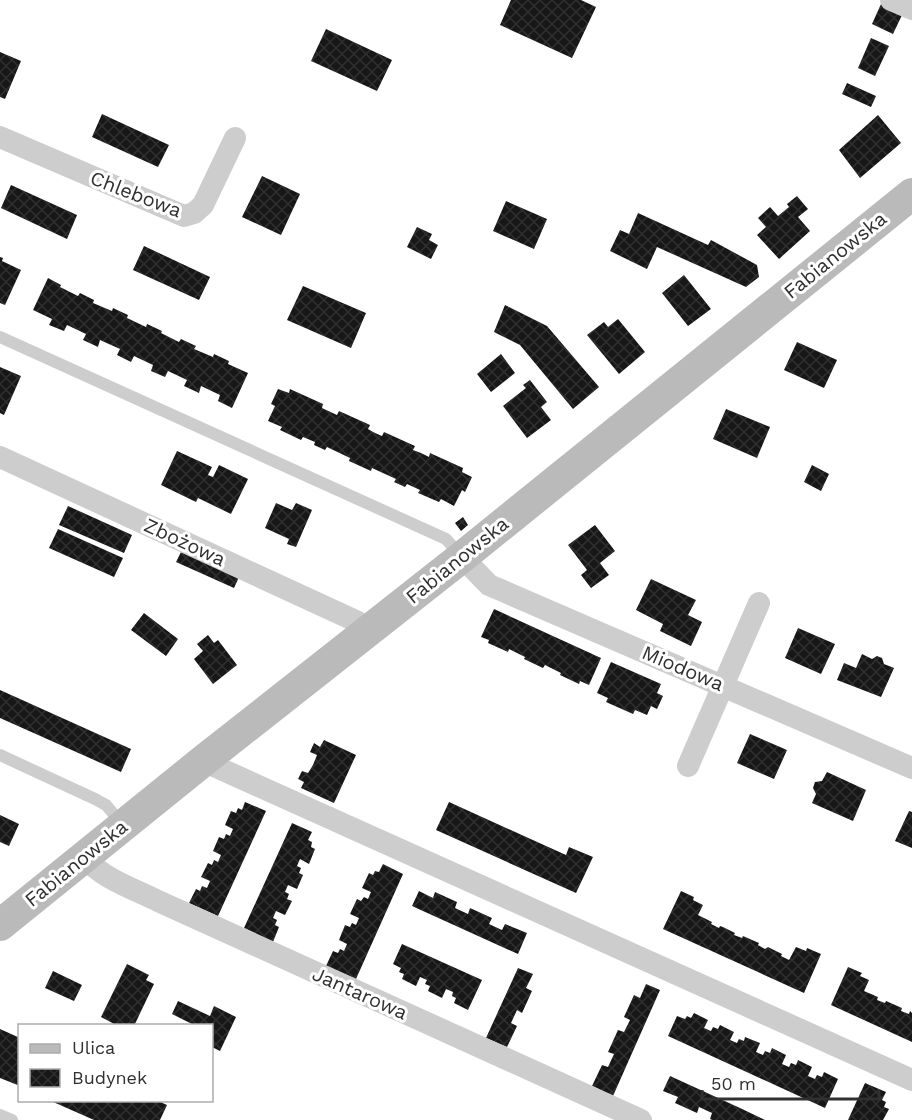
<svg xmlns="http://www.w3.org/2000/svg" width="912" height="1120" font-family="'Work Sans',sans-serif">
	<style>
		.building { fill: url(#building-cross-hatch) }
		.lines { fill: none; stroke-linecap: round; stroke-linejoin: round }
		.lane { stroke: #cdcdcd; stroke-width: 12 }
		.street { stroke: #cdcdcd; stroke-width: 22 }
		.secondary { stroke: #bababa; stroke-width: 32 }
		.labels { text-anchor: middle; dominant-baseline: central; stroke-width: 6; stroke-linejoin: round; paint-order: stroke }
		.street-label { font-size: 20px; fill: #303030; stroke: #fff }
	</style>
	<defs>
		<pattern id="building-cross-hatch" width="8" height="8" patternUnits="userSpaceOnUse" patternTransform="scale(1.5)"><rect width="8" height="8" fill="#171717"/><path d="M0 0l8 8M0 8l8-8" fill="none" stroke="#303030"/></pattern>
	</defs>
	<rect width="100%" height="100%" fill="#fff"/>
	<path class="building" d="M511,0H581L596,7L572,58L500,25Z
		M881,4L903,13L893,34L872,24Z
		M326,29L392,60L377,91L311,61Z
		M871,38L889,46L875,76L858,68Z
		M0,52L21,61L5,99L0,97Z
		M847,83L876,96L871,107L842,94Z
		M102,114L169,145L158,167L92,137Z
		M878,115L901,143L860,178L839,150Z
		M262,176L300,194L281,235L242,217Z
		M11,185L77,215L67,239L1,208Z
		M797,196L808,209L798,217L810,231L779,259L757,235L766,227L758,218L770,207L778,216L789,207L787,204Z
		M506,201L547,219L534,249L493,231Z
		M638,213L708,245L711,240L757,265L759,277L746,287L657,247L647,269L610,251L620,230L629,234Z
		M417,227L432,234L429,240L438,245L431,259L407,247Z
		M144,246L210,277L199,300L133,270Z
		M0,257L3,258L2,261L21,270L5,305L0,303Z
		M684,275L711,309L688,326L662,293Z
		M48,278L61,285L60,287L78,296L80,293L94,300L93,303L112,311L113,308L128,315L127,318L146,327L147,324L162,331L161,333L179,342L181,339L196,346L194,349L213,357L214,354L229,361L228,364L248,373L232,408L218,401L220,395L201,386L199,393L184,386L187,380L168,371L165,377L151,371L153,365L134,356L131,362L117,355L120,349L100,340L98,347L83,340L86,334L67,325L64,331L49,325L52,319L33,310Z
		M303,286L366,313L351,348L287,320Z
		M505,305L547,326L599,387L573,409L520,345L494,332Z
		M618,319L645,352L619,374L587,335L604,322L608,327Z
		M797,342L837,360L824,388L784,370Z
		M501,354L515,373L491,392L477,374Z
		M0,367L21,376L4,415L0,413Z
		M530,380L547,402L541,407L551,420L527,438L503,406L526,388L523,385Z
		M278,389L289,393L290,389L323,404L322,408L337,415L339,411L370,425L368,429L375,433L382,436L384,432L415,446L413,450L421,453L429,457L430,453L463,468L462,472L472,477L465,492L462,490L454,506L441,499L439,502L418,493L420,490L407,484L405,487L394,482L396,479L372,468L371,471L349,461L350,458L327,447L325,450L314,445L315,442L303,437L301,440L280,430L282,427L268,421L275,406L271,404Z
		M726,409L770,427L757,458L713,439Z
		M177,451L212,467L208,475L213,477L219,465L248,479L231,514L198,498L196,502L161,485Z
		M812,465L829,474L821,491L804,482Z
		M276,503L292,510L296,503L312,510L296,547L287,544L289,539L265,528Z
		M68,506L132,535L124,553L59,525Z
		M463,517L468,525L461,531L455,523Z
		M595,525L615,551L600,563L609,575L591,588L581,575L587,570L568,545Z
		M58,529L123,558L114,577L49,548Z
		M181,552L239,577L234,588L176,562Z
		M651,579L696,600L688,615L702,622L691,646L660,631L663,624L636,610Z
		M494,609L601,658L589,685L580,681L579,684L560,675L561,673L545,665L543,668L524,659L525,657L509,649L508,652L488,643L489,640L481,637Z
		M144,613L178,639L166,656L131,630Z
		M798,628L835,644L821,674L785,658Z
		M208,635L214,643L218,640L237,665L213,684L194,659L203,651L197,644Z
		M862,654L872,659L877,656L882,658L884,664L894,668L881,697L837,680L844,663L856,668Z
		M611,662L661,684L657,693L663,696L657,709L651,706L647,715L635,710L633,714L606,702L608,698L597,693Z
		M0,690L131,749L121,772L0,718Z
		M750,734L787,750L774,779L737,763Z
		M324,740L356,755L334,803L301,788L304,782L298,779L302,771L308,773L313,765L317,755L310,752L314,743L320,747Z
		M827,772L866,790L853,821L812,803L816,794L813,788L815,782L822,781Z
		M245,802L266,811L218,916L189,903L196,889L200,891L202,886L207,888L210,881L201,877L208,863L212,865L214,860L218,862L221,855L213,851L219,837L224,839L226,834L230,836L233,829L225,825L231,811L236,813L238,808L242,810Z
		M449,802L566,855L569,847L593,857L576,893L436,830Z
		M909,811L912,812V848L895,841Z
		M0,815L19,824L9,846L0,842Z
		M292,823L312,832L308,840L312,842L311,847L315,849L309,864L300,859L297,866L301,868L299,873L303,875L297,889L288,885L285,892L289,894L287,899L292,901L285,915L276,911L273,918L277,920L275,925L279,927L273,942L244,928Z
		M383,864L403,874L356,979L326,966L333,951L338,953L340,949L344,951L347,944L339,940L345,925L350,927L352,923L356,925L359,918L350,914L357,899L361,901L364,897L368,899L371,892L362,888L369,873L373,875L375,871L379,872Z
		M419,891L433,898L435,892L457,902L455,908L468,914L470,908L492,918L489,924L502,930L505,924L527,933L518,954L412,906Z
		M681,891L694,897L693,900L703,905L698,915L712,922L711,924L719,928L720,926L723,927L735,933L734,935L742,938L743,936L759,943L758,945L765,949L768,947L782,954L781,956L789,960L796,947L806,951L807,948L821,954L804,993L663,929Z
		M402,944L482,980L468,1010L454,1003L456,998L452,996L453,992L446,989L442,998L428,991L430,986L425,984L427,980L420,977L416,986L402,979L404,974L399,972L401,968L393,964Z
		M127,964L149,975L146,980L154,984L134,1026H118L101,1017Z
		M848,967L862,973L860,976L869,980L864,991L878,997L877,1000L885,1003L886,1001L902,1008L901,1011L909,1014L910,1011L912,1013V1042L831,1005Z
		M518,968L533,974L526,988L532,991L522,1013L517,1010L511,1023L517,1026L507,1047L486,1038Z
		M53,971L82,985L74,1001L45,988Z
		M646,984L660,990L613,1096L592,1086L602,1065L608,1067L614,1054L608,1052L618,1030L624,1032L630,1020L624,1017L634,995L640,998Z
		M178,1001L210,1016L214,1006L236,1017L220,1051L212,1047V1026H196L172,1014Z
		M694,1013L708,1020L704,1028L711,1031L713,1027L718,1029L720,1025L734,1032L730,1040L737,1043L739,1039L744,1041L745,1037L760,1043L756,1052L763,1055L765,1051L770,1053L772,1048L786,1055L782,1064L789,1067L791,1063L796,1065L798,1060L812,1067L808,1076L815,1079L817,1075L822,1077L824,1072L838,1079L825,1108L668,1036L677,1016L685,1019L687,1016L691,1018Z
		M0,1029L20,1038V1086L0,1078Z
		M670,1076L740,1108L765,1120H712L710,1119L712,1113L699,1107L697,1113L675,1103L678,1097L663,1091Z
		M865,1083L886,1092L882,1100L886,1102L884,1107L889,1109L883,1120H848Z
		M51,1101H158L167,1105L160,1120H94Z"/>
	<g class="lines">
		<path class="lane" d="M0,337L446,539L462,557
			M0,755L95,799L106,805L122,824
			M0,1115L12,1120"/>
		<path class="street" d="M891,0L912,9
			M0,137L184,216L194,213L203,205L235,138
			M0,457L358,622L367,632
			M462,557L489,585L912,768
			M203,761L912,1080
			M688,766L759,603
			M84,857C103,879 132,888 158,901L641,1120"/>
		<path class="secondary" d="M0,925L203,761L462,557L912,194"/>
	</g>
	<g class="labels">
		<g class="street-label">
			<text transform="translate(136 194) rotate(21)">Chlebowa</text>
			<text transform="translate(835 255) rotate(-39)">Fabianowska</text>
			<text transform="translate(185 542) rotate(25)">Zbożowa</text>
			<text transform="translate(457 560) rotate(-39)">Fabianowska</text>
			<text transform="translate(683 668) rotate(23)">Miodowa</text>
			<text transform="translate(76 863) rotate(-39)">Fabianowska</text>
			<text transform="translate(360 993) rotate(24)">Jantarowa</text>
		</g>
	</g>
	<rect x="18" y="1024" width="195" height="78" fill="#ffffff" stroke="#acacac" stroke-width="1.5"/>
	<rect x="30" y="1044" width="30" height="9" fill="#bababa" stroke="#acacac" stroke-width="1.5"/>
	<text x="72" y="1054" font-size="18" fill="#303030">Ulica</text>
	<rect x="30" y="1069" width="30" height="18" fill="url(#building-cross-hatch)" stroke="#acacac" stroke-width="1.5"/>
	<text x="72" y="1084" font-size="18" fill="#303030">Budynek</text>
	<path d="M702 1090v9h177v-9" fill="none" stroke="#303030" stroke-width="3"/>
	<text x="711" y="1090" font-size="18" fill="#303030" stroke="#ffffff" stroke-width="4.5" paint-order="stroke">50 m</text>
</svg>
